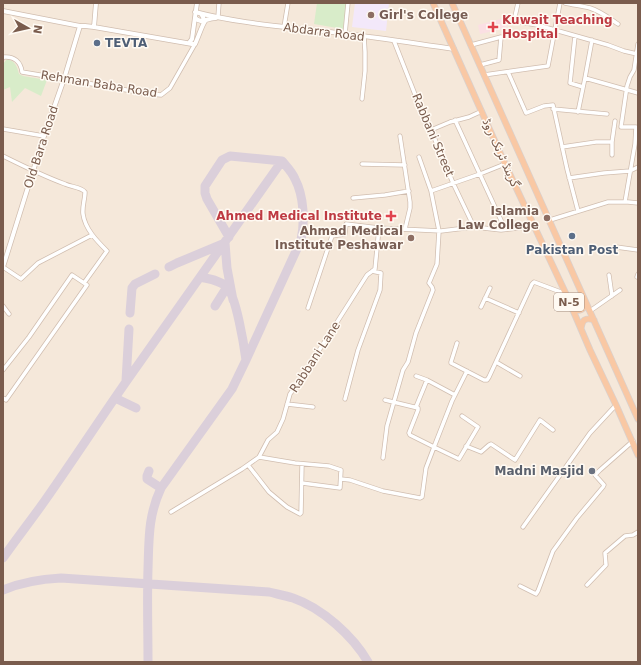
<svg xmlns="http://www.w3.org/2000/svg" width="641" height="665" font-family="'DejaVu Sans',Cairo,sans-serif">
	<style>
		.residential { fill: #f5e8da }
		.education { fill: #f3e8fa }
		.medical { fill: #fbdfe3 }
		.green { fill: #d8ecc9 }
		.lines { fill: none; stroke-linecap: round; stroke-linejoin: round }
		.taxiway { stroke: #dbcfda; stroke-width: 9 }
		.minor-casing { stroke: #d1beb0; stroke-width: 5 }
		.tertiary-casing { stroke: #d1beb0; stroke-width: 5.5 }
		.trunk-casing { stroke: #dad1cd; stroke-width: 7 }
		.minor { stroke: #fff; stroke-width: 3.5 }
		.tertiary { stroke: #fff; stroke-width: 4 }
		.trunk { stroke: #f9c8a4; stroke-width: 5.5 }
		.education-dot { fill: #8d6e63; stroke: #fffaf3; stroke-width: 1.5 }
		.health-dot { fill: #e0444e; stroke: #fffaf3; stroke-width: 1.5 }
		.service-dot { fill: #5c6f8a; stroke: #fffaf3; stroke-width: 1.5 }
		.worship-dot { fill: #6b7280; stroke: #fffaf3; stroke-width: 1.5 }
		.labels { text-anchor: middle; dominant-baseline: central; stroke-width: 3; stroke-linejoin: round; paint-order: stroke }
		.shield { fill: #fffaf3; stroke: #a28b7f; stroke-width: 1 }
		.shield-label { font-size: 11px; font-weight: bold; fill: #7a5c4d }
		.education-label { font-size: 12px; font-weight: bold; fill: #785e54; stroke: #fffaf3; text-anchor: end }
		.health-label { font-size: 12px; font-weight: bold; fill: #be3a42; stroke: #fffaf3; text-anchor: start }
		.street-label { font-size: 12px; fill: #7a5c4d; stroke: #fffaf3 }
		.service-label { font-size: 12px; font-weight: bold; fill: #4e5e75; stroke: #fffaf3; text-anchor: start }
		.worship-label { font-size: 12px; font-weight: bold; fill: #5b616d; stroke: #fffaf3; text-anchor: end }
	</style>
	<rect width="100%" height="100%" fill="#fdf6ec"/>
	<path class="residential" d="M3,3H638V662H3Z"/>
	<path class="education" d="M355,3H389L386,31L352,27Z"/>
	<path class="medical" d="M508,17L507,28L480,34L478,25Z"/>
	<path class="green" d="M317,3L347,4L343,29L314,24Z
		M7,59C15,61 17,66 19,74L23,76L47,80L41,96L25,88L12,102L10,87L3,90L4,72L3,67V64Z"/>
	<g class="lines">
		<path class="taxiway" d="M169,267L177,263L225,243L227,268L233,300
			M200,277C209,279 220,280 227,287C236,296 244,345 246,360
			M215,306L227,287
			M130,313L132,288L135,284L155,274
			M126,381L129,329
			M115,398L136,408
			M149,471L147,476V479L161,488
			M3,558C17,538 32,519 46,499C74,459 100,419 128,379C179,306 231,234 282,161
			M3,590C22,582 41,579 61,578L269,592C277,594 286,596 293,598C322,608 353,636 368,662
			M148,662C148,631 147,600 148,569C149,539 148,516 161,488L232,389L246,360L301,240C305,222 304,196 295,179C292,172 287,167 282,161L230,156L222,160L205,186V193L207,199L229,237"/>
		<g class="minor-casing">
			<path id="minor" d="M518,3L514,21L537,25L555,30L608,45L624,51L637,54
				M565,3C574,5 582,6 590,8C600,11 609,18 618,24
				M218,17L219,3
				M284,27L288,3
				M345,34L348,3
				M575,36L570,83L583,87
				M394,41L427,125L431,130L453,183L474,227
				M471,45L501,37L499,60L480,65
				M3,58L4,57C14,56 21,62 22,72L64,79L149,94L161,95L170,88L195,44
				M508,72L526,113L544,106L553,105L567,169L578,211
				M484,75L548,66L560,3
				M585,78L638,93
				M362,99L365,71V52L364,36
				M553,109L607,114
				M578,112L585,78L592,40
				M455,120L505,229
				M3,129L44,136
				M431,130L450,122L469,117L482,111
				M400,136L410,202V208L405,229
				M562,147L596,142H612
				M612,155V142L615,121
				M3,156C23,166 43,176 65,184C71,187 81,187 85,192C85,199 82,207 83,214C85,229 97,241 107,251L84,283
				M362,164L405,165
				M569,178L604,173L630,171L638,167
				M431,191L480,174L505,164
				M353,198L385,195L409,191
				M625,202L635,144L636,127H621L627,86L630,77L634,70L638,44
				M550,220L608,202H628L638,203
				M616,247L638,250
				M3,267L21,279L38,263L92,235
				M609,275L612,296
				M637,277L638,274
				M485,298L519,313
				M3,306L9,314
				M481,307L490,288
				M308,308L332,236L345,234L346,224L379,228L441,231L474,227L501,230L534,226
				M590,311L620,290
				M457,343L451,362V363L484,380H487L489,377L532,284L534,282L566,294
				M496,362L520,376
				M3,370L29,337L72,275L87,285L6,400L3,398
				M416,376L427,380L455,395
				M345,399L358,350L380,290L381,273L372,271
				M287,404L313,407
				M416,407L427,380
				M462,416L478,427L459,459L434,447L452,401L467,371
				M466,446L481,452L489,445L491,444L515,460L540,420L553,430
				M259,457L295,463L329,466L341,470L340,488L302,483
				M383,458L387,426L403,370L408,362L416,333L433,290L432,287L429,283L437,264L439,231L431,191L419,157
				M248,465L269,492L287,507L300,514L301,513L302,464
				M341,479L350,480L383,491L420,498L422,497L426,468L434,447L410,435L409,433L418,410V408L385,400
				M171,512L242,469L259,457L268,440L277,432L283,419L290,394L304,374L367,275L375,269L379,228
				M523,527L590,433L616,405
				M587,585L606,565L605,553L625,536L633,535L638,532
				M520,586L536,594L538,591L553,551L577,518L603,487L604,485L595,475L600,470L633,441"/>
		</g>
		<g class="tertiary-casing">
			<path id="tertiary" d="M3,11L80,26H85L94,27L192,44H195C198,38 203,22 206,20C209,19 213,18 216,18
				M195,12C245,25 296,27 346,34C382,38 418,44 454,49
				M195,18L198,20L204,22L203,17L201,14
				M94,27L96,3
				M189,43L192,39L197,3
				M3,267L44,136L64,79L80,26"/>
		</g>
		<g class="trunk-casing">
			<path id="trunk" d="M433,3L505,164L566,294L590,350L616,405L638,455
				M452,3L638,419
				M572,309C580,312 585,310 585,301
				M581,329C582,320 585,317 594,320"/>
		</g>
		<use href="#minor" class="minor"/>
		<use href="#tertiary" class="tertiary"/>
		<use href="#trunk" class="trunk"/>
	</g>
	<g class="education-dot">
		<circle cx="371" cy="15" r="4"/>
		<circle cx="547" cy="218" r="4"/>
		<circle cx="411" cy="238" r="4"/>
	</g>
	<g class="health-dot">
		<path d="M491 21h4v4h4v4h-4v4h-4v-4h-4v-4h4z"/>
		<path d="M389 210h4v4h4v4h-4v4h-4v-4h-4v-4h4z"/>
	</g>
	<g class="service-dot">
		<circle cx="97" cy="43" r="4"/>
		<circle cx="572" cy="236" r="4"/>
	</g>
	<circle class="worship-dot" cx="592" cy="471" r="4"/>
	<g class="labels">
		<rect class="shield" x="554" y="293" width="30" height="18" rx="3"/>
		<g class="shield-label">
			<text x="569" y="302">N-5</text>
		</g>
		<g class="education-label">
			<text x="379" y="15" text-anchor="start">Girl's College</text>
			<text x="539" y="211">Islamia<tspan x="539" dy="14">Law College</tspan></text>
			<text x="403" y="231">Ahmad Medical<tspan x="403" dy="14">Institute Peshawar</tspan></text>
		</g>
		<g class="health-label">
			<text x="502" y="20">Kuwait Teaching<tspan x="502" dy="14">Hospital</tspan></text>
			<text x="382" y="216" text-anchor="end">Ahmed Medical Institute</text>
		</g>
		<g class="street-label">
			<text transform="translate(324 32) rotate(7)">Abdarra Road</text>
			<text transform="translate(99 84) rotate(9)">Rehman Baba Road</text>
			<text transform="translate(433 135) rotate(67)">Rabbani Street</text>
			<text transform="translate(41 147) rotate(-72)">Old Bara Road</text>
			<text transform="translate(501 153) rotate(66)">گرینڈ ٹرنک روڈ</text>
			<text transform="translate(315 357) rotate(-57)">Rabbani Lane</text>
		</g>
		<g class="service-label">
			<text x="105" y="43">TEVTA</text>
			<text x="572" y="250" text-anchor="middle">Pakistan Post</text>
		</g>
		<g class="worship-label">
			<text x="584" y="471">Madni Masjid</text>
		</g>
	</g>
	<rect width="641" height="665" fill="none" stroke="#7a5c4d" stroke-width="8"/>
	<g transform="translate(28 28) rotate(98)" stroke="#fffaf3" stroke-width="3" paint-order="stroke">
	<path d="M0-3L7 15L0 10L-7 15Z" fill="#7a5c4d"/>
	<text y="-6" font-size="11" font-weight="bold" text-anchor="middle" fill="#7a5c4d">N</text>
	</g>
</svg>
